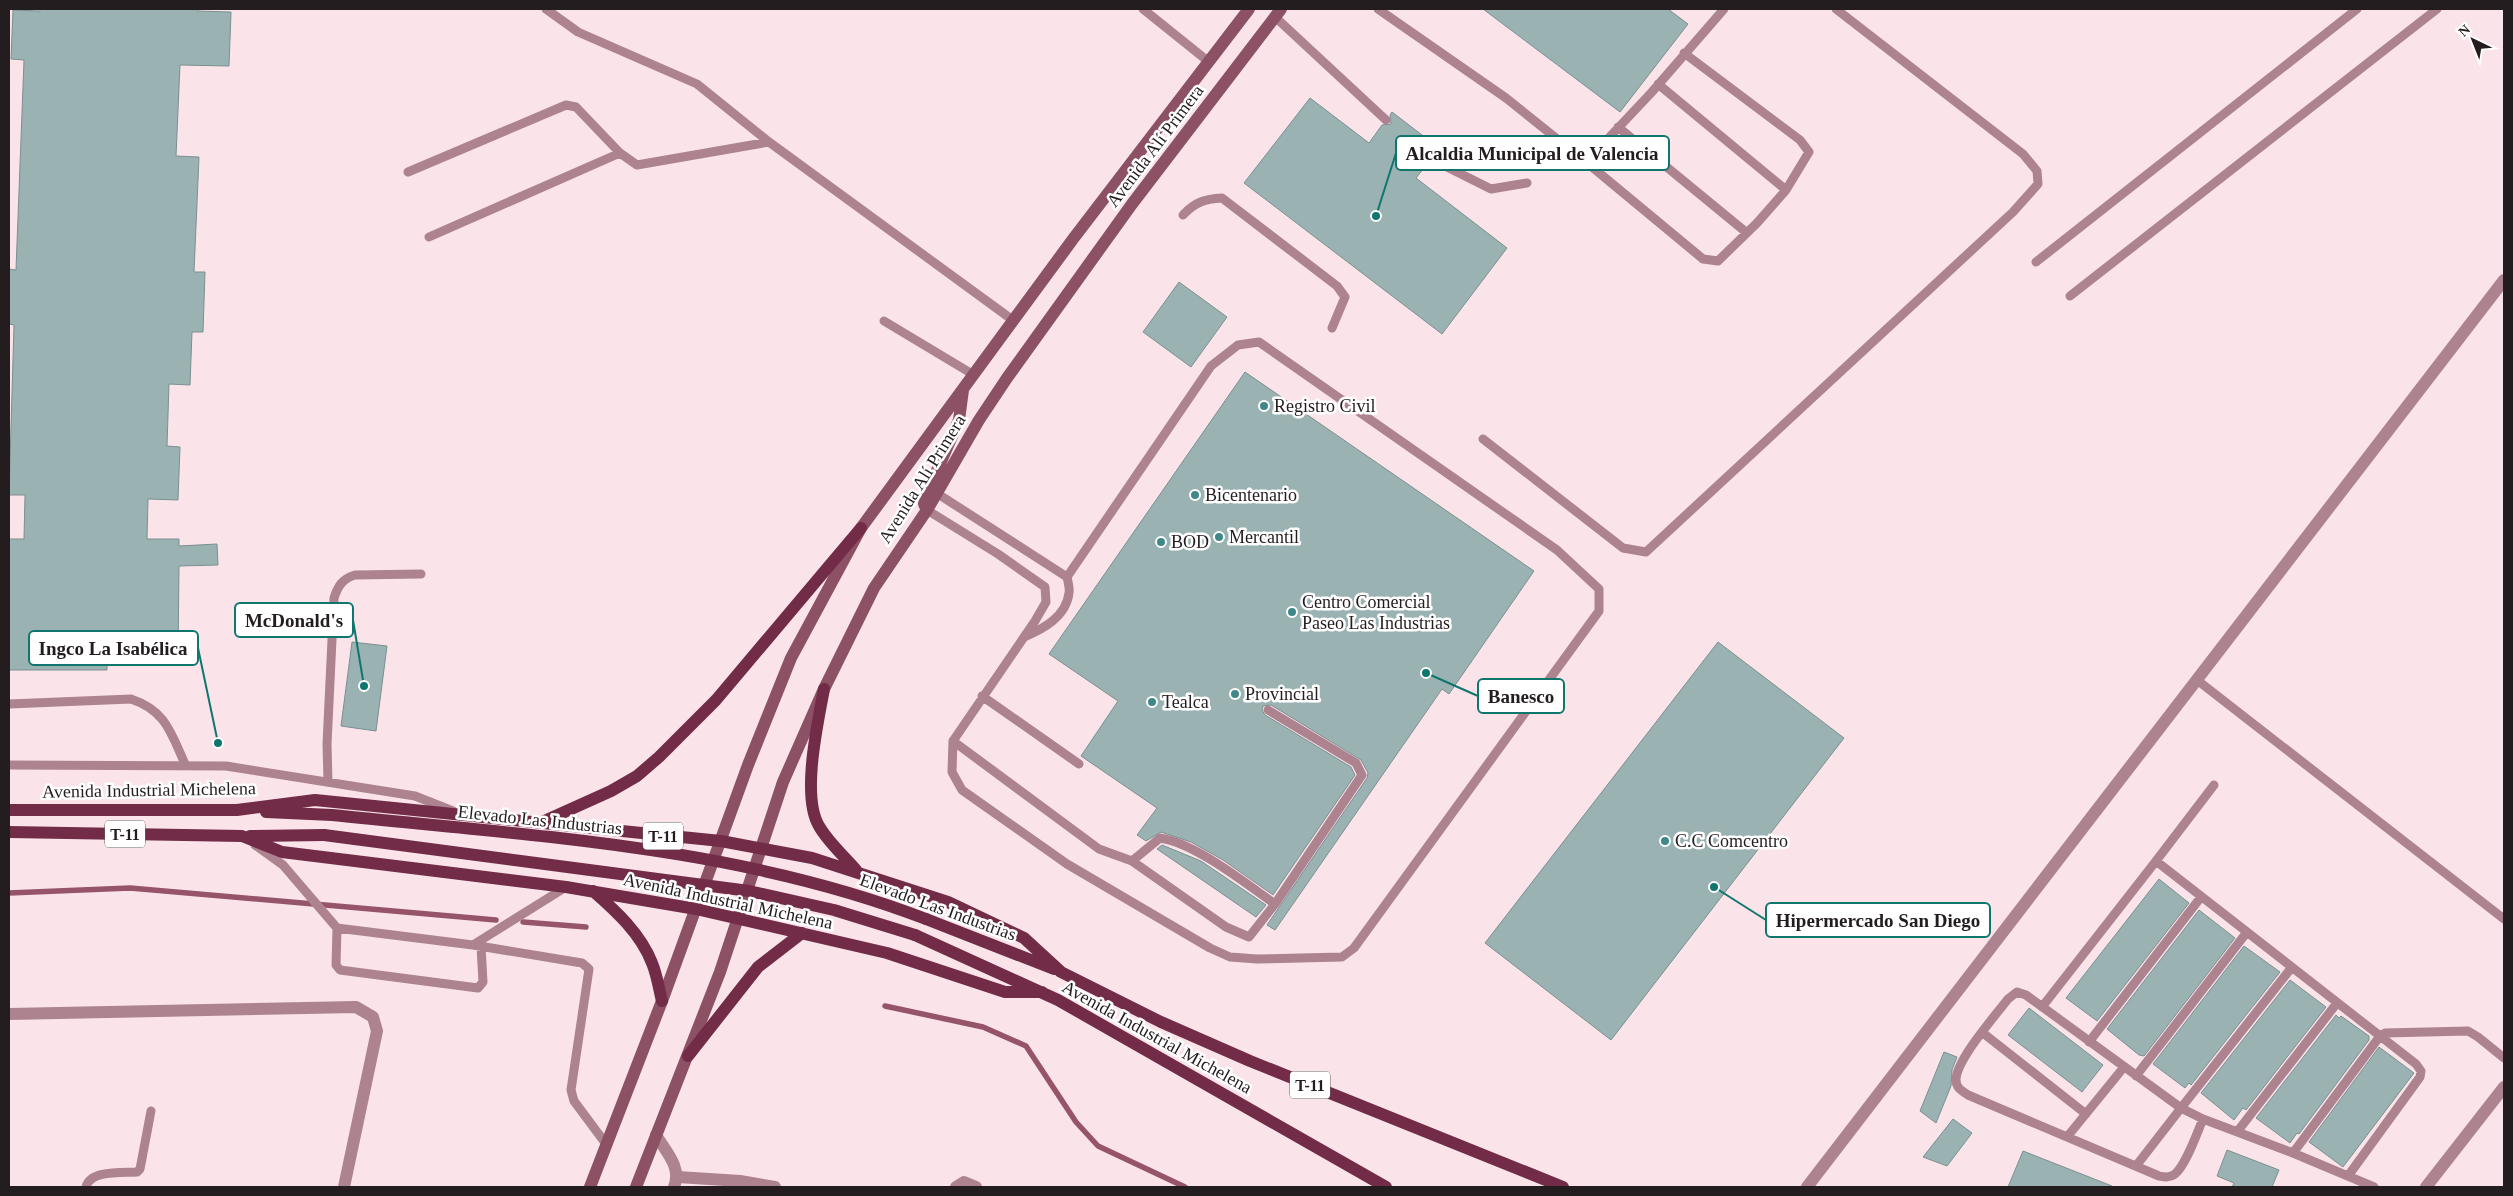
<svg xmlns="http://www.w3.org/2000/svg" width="2513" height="1196" font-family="'Times New Roman',serif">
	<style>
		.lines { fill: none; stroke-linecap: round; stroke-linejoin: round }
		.stream { stroke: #96546b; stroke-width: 5.5 }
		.building { fill: #9bb2b2; stroke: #7a9090 }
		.lane { stroke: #ad8390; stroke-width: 9 }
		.street { stroke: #ad8390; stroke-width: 12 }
		.secondary { stroke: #8c5164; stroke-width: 12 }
		.primary { stroke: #722c47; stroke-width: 12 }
		.primary-bridge { stroke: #722c47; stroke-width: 12 }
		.poi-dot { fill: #408888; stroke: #fff; stroke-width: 2 }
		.labels { text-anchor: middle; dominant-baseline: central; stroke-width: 5; stroke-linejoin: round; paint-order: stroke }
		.shield { fill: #fff; stroke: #666162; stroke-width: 1 }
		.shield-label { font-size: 16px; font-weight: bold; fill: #241d1f }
		.street-label { font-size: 18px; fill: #241d1f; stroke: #fff }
		.poi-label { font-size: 18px; fill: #241d1f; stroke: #fff; text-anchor: start }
		.leader { fill: none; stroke: #0f766e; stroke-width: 2 }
		.callout-dot { fill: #0f766e; stroke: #fff; stroke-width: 2 }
		.callout { fill: #fff; stroke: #0f766e; stroke-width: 2 }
		.callout-label { font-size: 19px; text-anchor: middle; font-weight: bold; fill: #241d1f }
	</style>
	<rect width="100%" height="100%" fill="#fae4ea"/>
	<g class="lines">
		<path class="stream" d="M9,893L130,888L496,920
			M523,922L586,927
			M885,1006L983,1027L1026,1046L1076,1122L1098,1146L1185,1187"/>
	</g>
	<path class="building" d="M40,9H198V11L231,12L229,66L180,65L176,156L199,157L194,272H205L203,332H192L190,385L169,384L167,446L180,447L178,500L148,499L147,539H179V546L217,544L218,565L179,566L178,657H137V663H107V670H9V539H24L25,495H9L14,325L9,324V269L16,270L24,60L11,59L13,10L40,11Z
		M1483,9H1668L1688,24L1620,112Z
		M1310,98L1369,143L1382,125L1391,124L1390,115L1392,112L1439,148L1435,154L1430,153L1426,156L1427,164L1416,178L1507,248L1442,334L1244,183Z
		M1179,282L1227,317L1191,367L1143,332Z
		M1245,372L1534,571L1449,694L1442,689L1275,930L1267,925L1367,778L1368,773L1361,760L1271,705L1263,706L1262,710L1265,715L1351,767L1355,775L1273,895L1223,860L1191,842L1161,832L1146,841L1137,835L1157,808L1081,756L1118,701L1049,654Z
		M352,642L387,646L376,731L341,726Z
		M1718,642L1844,738L1611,1040L1485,943Z
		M1162,845L1201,861L1266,905L1256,917L1157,849Z
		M2159,879L2189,903L2097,1021L2066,998Z
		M2199,910L2235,938L2144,1056L2139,1055L2107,1029Z
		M2244,946L2280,972L2191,1085L2189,1083L2185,1088L2153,1064Z
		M2290,980L2326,1007L2246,1110L2243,1108L2234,1120L2201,1093Z
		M2029,1008L2103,1065L2082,1092L2008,1035Z
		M2336,1015L2339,1018L2341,1016L2369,1036V1040L2299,1134L2297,1133L2290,1143L2256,1118Z
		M2379,1047L2414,1073L2343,1167L2309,1142Z
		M1944,1052L1957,1057L1952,1070L1951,1086L1936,1123L1920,1111Z
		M1953,1119L1972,1133L1947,1166L1923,1157Z
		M2227,1150L2279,1170L2272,1187H2232L2234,1183L2217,1176Z
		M2023,1151L2112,1186V1187H2008Z"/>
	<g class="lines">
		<path class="lane" d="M546,9L578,32L697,84L769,142L1014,321
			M1143,9L1209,62
			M1378,9L1506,98L1586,162L1651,93L1724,9
			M1274,16L1386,120
			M1658,84L1786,190
			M1618,127L1747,233
			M1431,159L1491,189L1527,183
			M1586,162L1703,259L1718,261L1757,223L1786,190L1809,152L1800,140L1684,53
			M408,172L566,105L576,107L620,153L637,165L769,142
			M1183,215C1195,202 1205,199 1222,198L1337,286L1345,297L1332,328
			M429,237L620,153
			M2036,262L2357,9
			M2070,296L2437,9
			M884,321L974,375
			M1483,439L1623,548L1646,552L2013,212L2038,184L2037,171L2023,154L1836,9
			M927,510L998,554L1045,587L1046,602L1035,621L953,741L952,772L962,790L1067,864L1210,948L1230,957L1257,959L1342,957L1354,948L1599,611V589L1557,550L1259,342L1238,345L1211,366L1067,577L938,494
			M1024,637C1043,629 1066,617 1069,593C1070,589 1068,582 1067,577
			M2197,680L2504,919
			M982,696L1079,764
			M9,704L131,699C167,711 171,734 186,766
			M953,741L1099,849L1132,861L1160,838C1195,843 1245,883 1275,904L1362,775L1356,763L1268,710
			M9,765L226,766L415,796L453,811
			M328,782L327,744L334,598C338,586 342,579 355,575L421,574
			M255,845L283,865L337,928L473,945L582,963L589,969L571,1090L574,1101L606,1144
			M1132,861L1226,927L1249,937L1275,904
			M2156,861L2214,785
			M337,928L336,965L340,970L478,988L483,982L481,946
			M473,945L566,887
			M2292,967L2181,1108L2203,1119L2293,1153L2374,1187
			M2042,1007L2156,861L2416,1064L2421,1071L2420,1077L2348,1176
			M1983,1033L2086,1114
			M2089,1042L2201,897
			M2136,1076L2247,932
			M2237,1132L2337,1003
			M2067,1137L2124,1067
			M2293,1153L2380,1036L2385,1033L2468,1031L2478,1037L2504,1058
			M2136,1166L2181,1108L2026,995L2017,992L2008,999C1995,1016 1956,1060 1956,1080C1956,1088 1962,1091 1968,1095L2159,1176C2165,1177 2170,1178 2175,1174C2186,1165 2197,1133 2203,1119
			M86,1187C90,1170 122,1173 137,1172L140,1169L151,1111"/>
		<path class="street" d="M9,1014L356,1007L373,1017L377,1031L344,1187
			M656,1135C666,1152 682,1167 674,1187
			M678,1177L740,1181L775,1187
			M956,1187L964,1182L976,1187
			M1807,1187L2504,280
			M2426,1187L2504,1087"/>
		<path class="secondary" d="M927,510L924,504L926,496L959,420L963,390
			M590,1187L662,1001L748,765L791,658L861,528L1073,239L1249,9
			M636,1187L720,972L783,782L824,689L874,588L927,510L979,420L1007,378L1132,204L1281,9"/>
		<path class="primary" d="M824,689C818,722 801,796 819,826C828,842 844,856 856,870
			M9,810H237L315,800L721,841L812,858L948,902L1024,938L1061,972L1161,1022L1250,1061L1563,1187
			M266,812L332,815
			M540,823L611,791L637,776L659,757L716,700L861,528
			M9,832L242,836L282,852L566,887L696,909L887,953L1005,992H1042
			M250,836L324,835
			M593,891C616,911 641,934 652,963C657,975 659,989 662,1001
			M926,919L1054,969
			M915,935L1058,1000L1386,1187
			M688,1056L758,967L802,933"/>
		<path class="primary-bridge" d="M332,815C532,836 737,846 926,919
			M324,835L749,891L834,910L915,935"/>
	</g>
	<g class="poi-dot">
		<circle cx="1264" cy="406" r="5"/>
		<circle cx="1195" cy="495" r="5"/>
		<circle cx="1219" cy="537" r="5"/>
		<circle cx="1161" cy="542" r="5"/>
		<circle cx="1292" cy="612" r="5"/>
		<circle cx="1235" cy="694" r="5"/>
		<circle cx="1152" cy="702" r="5"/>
		<circle cx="1665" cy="841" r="5"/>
	</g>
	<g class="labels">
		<g class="shield">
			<rect x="105" y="820.5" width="40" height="27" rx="4"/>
			<rect x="643" y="822.5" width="40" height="27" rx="4"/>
			<rect x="1290" y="1071.5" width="40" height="27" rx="4"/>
		</g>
		<g class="shield-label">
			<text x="125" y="834">T-11</text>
			<text x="663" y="836">T-11</text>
			<text x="1310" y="1085">T-11</text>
		</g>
		<g class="street-label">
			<text transform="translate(1155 146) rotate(-53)">Avenida Alí Primera</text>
			<text transform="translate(922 479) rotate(-58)">Avenida Alí Primera</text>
			<text transform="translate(149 790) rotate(-1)">Avenida Industrial Michelena</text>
			<text transform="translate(540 820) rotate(6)">Elevado Las Industrias</text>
			<text transform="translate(728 901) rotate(12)">Avenida Industrial Michelena</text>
			<text transform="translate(938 907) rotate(20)">Elevado Las Industrias</text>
			<text transform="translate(1157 1037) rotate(29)">Avenida Industrial Michelena</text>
		</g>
		<g class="poi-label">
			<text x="1274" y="406">Registro Civil</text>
			<text x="1205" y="495">Bicentenario</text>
			<text x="1229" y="537">Mercantil</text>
			<text x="1171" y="542">BOD</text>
			<text x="1302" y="602">Centro Comercial<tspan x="1302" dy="21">Paseo Las Industrias</tspan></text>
			<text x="1245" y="694">Provincial</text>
			<text x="1162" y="702">Tealca</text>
			<text x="1675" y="841">C.C Comcentro</text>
		</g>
	</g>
	<path class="leader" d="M1376 216L1396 153M364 686L353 620M218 743L198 648M1426 673L1478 696M1714 887L1766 920"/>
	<g class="callout-dot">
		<circle cx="1376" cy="216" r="5"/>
		<circle cx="364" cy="686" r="5"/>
		<circle cx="218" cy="743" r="5"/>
		<circle cx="1426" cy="673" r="5"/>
		<circle cx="1714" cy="887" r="5"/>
	</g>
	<g class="callout">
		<rect x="1396" y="136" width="273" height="34" rx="5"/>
		<rect x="235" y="603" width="118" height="34" rx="5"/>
		<rect x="29" y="631" width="169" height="34" rx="5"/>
		<rect x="1478" y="679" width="86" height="34" rx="5"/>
		<rect x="1766" y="903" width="224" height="34" rx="5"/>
	</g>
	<g class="callout-label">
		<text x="1532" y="160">Alcaldia Municipal de Valencia</text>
		<text x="294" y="627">McDonald's</text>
		<text x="113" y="655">Ingco La Isabélica</text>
		<text x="1521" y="703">Banesco</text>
		<text x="1878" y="927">Hipermercado San Diego</text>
	</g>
	<rect width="2513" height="1196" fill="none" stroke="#241d1f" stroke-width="20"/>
	<g transform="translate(2473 40) rotate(317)" stroke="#ffffff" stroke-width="4" paint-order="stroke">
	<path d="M0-4L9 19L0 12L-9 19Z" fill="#241d1f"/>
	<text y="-8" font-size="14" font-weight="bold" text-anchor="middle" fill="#241d1f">N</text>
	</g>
</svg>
